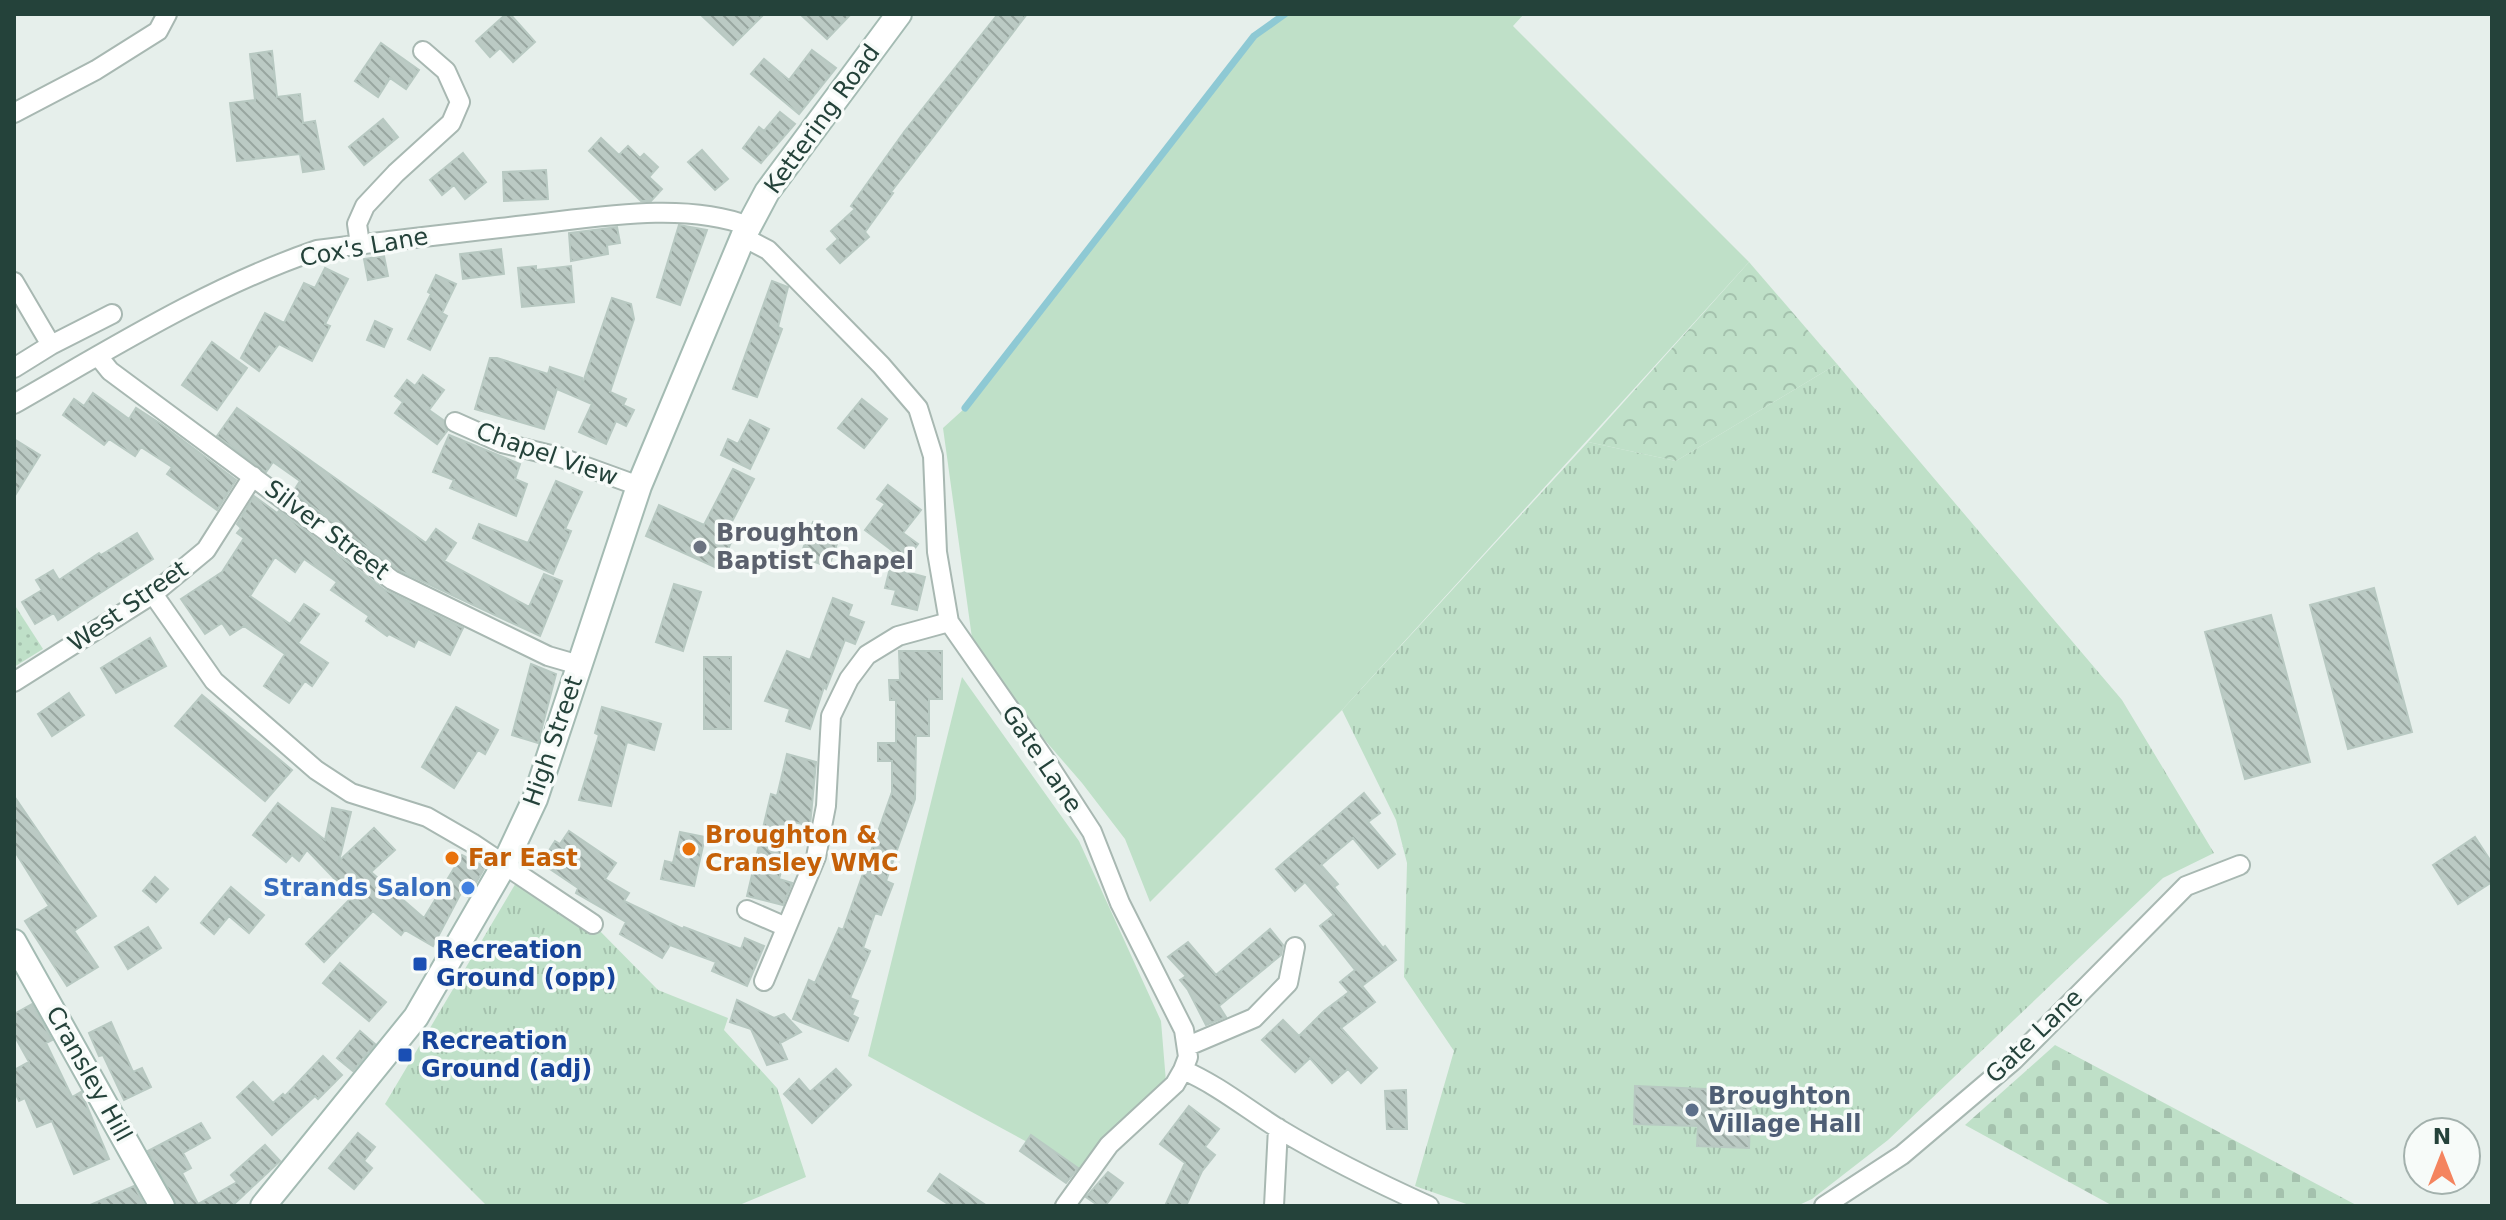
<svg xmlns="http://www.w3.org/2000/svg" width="2506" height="1220" font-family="'DejaVu Sans',sans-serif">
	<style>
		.grass { fill: #bfe0c8 }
		.forest { fill: url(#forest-crowns) }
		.cemetery { fill: url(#cemetery-stones) }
		.park { fill: url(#park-tufts) }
		.garden { fill: url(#garden-dots) }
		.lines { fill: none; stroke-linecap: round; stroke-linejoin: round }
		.stream { stroke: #8ec9d4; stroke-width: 7 }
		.building { fill: url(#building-back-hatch); stroke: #b8c9c2; stroke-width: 2 }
		.street-casing { stroke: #a8b8b2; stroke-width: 22 }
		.secondary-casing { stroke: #a4bbb3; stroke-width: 28 }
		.street { stroke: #fff; stroke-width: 18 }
		.secondary { stroke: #fff; stroke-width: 24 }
		.worship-dot { fill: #6b7280; stroke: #f7fbf9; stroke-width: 3 }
		.food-dot { fill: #e8710a; stroke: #f7fbf9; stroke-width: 3 }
		.shop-dot { fill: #3f7fe0; stroke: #f7fbf9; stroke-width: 3 }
		.transit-dot { fill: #1a4fb4; stroke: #f7fbf9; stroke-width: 3 }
		.service-dot { fill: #5c6f8a; stroke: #f7fbf9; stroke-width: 3 }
		.labels { text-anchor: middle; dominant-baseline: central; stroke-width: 7; stroke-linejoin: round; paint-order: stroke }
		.street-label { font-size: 24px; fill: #24423a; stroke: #f7fbf9 }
		.worship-label { font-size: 24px; font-weight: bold; fill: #5b616d; stroke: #f7fbf9; text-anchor: start }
		.food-label { font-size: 24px; font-weight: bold; fill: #c56008; stroke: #f7fbf9; text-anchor: start }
		.shop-label { font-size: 24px; font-weight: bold; fill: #366cbe; stroke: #f7fbf9; text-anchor: end }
		.transit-label { font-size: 24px; font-weight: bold; fill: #164399; stroke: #f7fbf9; text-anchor: start }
		.service-label { font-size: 24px; font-weight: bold; fill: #4e5e75; stroke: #f7fbf9; text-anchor: start }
	</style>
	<defs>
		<pattern id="forest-crowns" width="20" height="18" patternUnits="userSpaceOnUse" patternTransform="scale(2)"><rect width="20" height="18" fill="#bfe0c8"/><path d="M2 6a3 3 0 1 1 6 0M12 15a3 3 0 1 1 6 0" fill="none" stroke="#a4c1ad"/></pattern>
		<pattern id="cemetery-stones" width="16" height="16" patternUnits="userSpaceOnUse" patternTransform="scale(2)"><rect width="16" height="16" fill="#bfe0c8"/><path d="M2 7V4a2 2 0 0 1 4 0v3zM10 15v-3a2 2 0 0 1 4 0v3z" fill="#a4c1ad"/></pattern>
		<pattern id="park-tufts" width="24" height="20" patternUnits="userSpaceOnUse" patternTransform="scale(2)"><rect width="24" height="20" fill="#bfe0c8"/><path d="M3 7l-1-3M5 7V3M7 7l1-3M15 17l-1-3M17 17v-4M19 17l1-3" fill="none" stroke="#a4c1ad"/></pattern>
		<pattern id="garden-dots" width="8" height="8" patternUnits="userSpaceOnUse" patternTransform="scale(2)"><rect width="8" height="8" fill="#bfe0c8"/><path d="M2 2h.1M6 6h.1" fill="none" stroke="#a4c1ad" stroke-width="1.8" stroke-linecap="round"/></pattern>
		<pattern id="building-back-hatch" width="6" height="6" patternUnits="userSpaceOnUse" patternTransform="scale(2)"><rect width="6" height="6" fill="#bbcac4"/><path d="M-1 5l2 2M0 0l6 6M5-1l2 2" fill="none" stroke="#98a6a0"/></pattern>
	</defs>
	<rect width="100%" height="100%" fill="#e6efeb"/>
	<path class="grass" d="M1285,14H1524L1513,26L1749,262L1342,710L1150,902L1125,839L1082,783L1017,708L972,638L943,428L965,408L1254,36Z
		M962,677L1079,841L1161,1021L1166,1082L1079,1170L868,1056Z"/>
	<path class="forest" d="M1749,262L1837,364L1676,461L1588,442Z"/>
	<path class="cemetery" d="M2055,1045L2358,1206H2113L1965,1125Z"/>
	<path class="park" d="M1837,364L2122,700L2214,853L2163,878L1888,1140L1812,1199L1797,1206H1472L1415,1186L1454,1051L1404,977L1407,863L1396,820L1342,710L1588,442L1676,461Z
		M520,876L593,924L658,990L728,1018L724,1030L777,1088L806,1177L737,1206H487L385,1104Z"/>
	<path class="garden" d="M14,604L43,649L14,667Z"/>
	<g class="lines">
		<path class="stream" d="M965,408L1254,36L1285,14"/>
	</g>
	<path class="building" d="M506,14H510L535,42L513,62L500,48L490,57L476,41Z
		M700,14H764L733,45Z
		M800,14H851L827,39Z
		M998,14H1027L891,192L893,193L865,232L869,237L840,263L827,249L838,239L831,231L855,209L851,206L904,132Z
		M381,43L419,70L406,89L390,78L378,97L355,81Z
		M812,50L836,68L799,114L751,74L764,59L789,80Z
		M272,51L277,97L300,94L303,123L315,121L324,169L303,172L300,154L237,161L230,103L255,100L250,54Z
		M780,112L795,124L761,163L743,148L759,127L764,131Z
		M383,119L398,137L364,165L349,147Z
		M601,138L619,155L628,146L640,158L644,154L658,167L649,177L662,189L651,201H641L589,151Z
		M702,150L728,179L715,190L688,162Z
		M463,153L486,182L465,199L454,185L442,195L430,180Z
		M546,170L548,199L504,201L503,172Z
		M679,225L707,230L680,305L657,297Z
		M617,227L620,243L607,245L608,254L571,261L569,233Z
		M501,249L504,274L463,279L460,254Z
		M384,256L388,276L368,280L364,259Z
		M536,266V270L571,266L574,302L522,307L518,268Z
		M325,268L348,279L325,324L330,326L312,361L279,344L259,371L241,358L265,313L284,323L304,283L315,288Z
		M436,275L456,284L442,313L447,316L430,350L408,339L431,294L428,292Z
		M772,281L788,287L778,327L782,329L757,397L733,389Z
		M612,298L631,304L634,319L610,392L626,399L623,405L634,410L626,426L616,421L606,444L579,432L592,404L557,389L544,429L475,409L490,358H497L548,374L550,367L582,378V385Z
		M375,321L392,329L384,347L367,340Z
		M212,342L247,368L217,410L182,385Z
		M423,375L444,390L429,410L443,420L447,431L437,444L395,413L403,402L395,396L407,380L415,386Z
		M93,393L129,419L136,408L161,424L236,480L217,510L167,474L172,467L141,447L135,456L109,439L104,445L63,415L74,399L84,406Z
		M862,399L887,419L864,448L838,428Z
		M237,408L426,543L436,529L456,543L444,561L529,607L544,574L562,581L540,636L398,570L293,492L300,481L273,462L266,472L217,436Z
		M750,420L769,429L750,469L721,455L728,439L738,444Z
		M449,435L520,464L515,479L527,484L516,516L450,488L454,480L433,472Z
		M14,439L40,455L14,497Z
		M733,469L754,479L725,535L733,538L719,569L646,536L659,505L704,525Z
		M556,481L582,492L565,529L571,531L553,574L473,538L479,524L528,543Z
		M888,485L921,510L903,533L918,544L899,570L925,577L917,610L892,604L896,590L885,588L894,552L865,530L885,504L877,499Z
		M254,496L277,513L279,511L385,590L463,628L450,655L418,639L414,647L389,634L387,636L366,621L369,616L331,590L337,582L304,559L295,572L275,557L250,596L290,624L304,604L319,614L298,643L328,663L312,686L305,681L289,703L264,686L285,654L244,626L230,635L222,623L205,634L181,599L222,572L244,538L237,533L241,528L237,524Z
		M813,522L841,532L829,567L800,557Z
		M137,533L153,559L58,620L54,613L35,624L22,602L42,590L36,580L53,570L59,580L99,553L101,555Z
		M674,584L701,592L683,651L656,642Z
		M2374,588L2412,732L2348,749L2310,605Z
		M833,598L852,605L848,616L864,622L855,644L845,640L826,689L824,687L810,729L786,721L790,709L765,701L787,651L810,660Z
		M2271,615L2310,762L2245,779L2205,632Z
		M150,638L166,666L116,693L101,668Z
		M899,651H942V699H929V736H916L915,799L886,881L893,884L881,915L875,913L863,948L870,951L850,998L858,1001L852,1015L858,1018L848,1041L793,1019L809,980L815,983L839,928L843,930L892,792V761H878V743H896V700H890L889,680H900Z
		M704,657H731V729H704Z
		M531,664L556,674L538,743L512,735Z
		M69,693L84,715L52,736L38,714Z
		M202,695L292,770L265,801L175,726Z
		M456,707L498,730L485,754L478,750L454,788L422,767Z
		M602,707L661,724L654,750L627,742L611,806L579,800L599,735L595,733Z
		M787,754L816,762L810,826L790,821L779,867L782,868L779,879L792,883L783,905L747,896L771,794L777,796Z
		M1364,793L1380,813L1368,822L1395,854L1378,868L1353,838L1321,865L1338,884L1334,887L1383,948L1385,946L1396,960L1362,986L1375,1002L1341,1028L1377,1068L1361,1083L1348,1069L1332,1083L1310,1058L1295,1072L1262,1040L1283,1020L1299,1036L1324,1011L1349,992L1340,982L1355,970L1320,926L1334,915L1305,882L1295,891L1276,869Z
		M14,796L96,916L74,931L98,967L67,986L25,921L49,906L14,850Z
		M278,803L325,840L332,808L351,812L339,861L374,828L395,850L371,872L424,918L462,855L485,867L468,897L461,893L433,946L405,930L401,935L373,911L324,962L306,944L352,897L307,850L299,861L292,855L286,862L253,835Z
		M569,831L616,863L605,879L629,893L624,901L683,929L684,927L741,949L745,938L764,946L747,986L712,971L716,962L670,945L662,958L620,934L626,922L576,893L578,888L541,863L555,841L560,844Z
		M680,832L705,837L694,886L661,879L665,861L673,863Z
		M2475,837L2492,863V882L2458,904L2433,865Z
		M155,877L168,889L156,902L143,891Z
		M231,887L264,915L249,933L229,916L214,934L201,923Z
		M148,927L161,948L128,969L115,947Z
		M1270,929L1283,945L1281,955L1219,1006L1226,1017L1206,1025L1188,990L1180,980L1186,976L1168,957L1188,942L1216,975Z
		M340,963L386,1002L369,1021L323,983Z
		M737,1000L774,1018L784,1014L801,1032L780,1043L787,1059L767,1065L751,1029L730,1022Z
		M32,1004L52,1040L46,1043L72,1097L81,1092L109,1159L74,1174L52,1121L37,1127L25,1098L19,1101L14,1090V1070L29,1062L14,1035V1014Z
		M111,1022L133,1072L142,1068L151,1087L124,1100L103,1055L99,1056L89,1033Z
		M360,1031L375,1044L353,1071L337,1058Z
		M323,1056L342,1075L318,1099L315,1096L272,1135L237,1097L253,1082L273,1103L283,1094L285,1096Z
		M836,1069L851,1085L812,1123L784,1094L799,1079L810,1092Z
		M1635,1086L1751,1091L1749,1148L1697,1146L1698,1126L1634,1124Z
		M1406,1090L1407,1129H1387L1385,1091Z
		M1189,1106L1219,1129L1205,1147L1215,1155L1202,1171L1186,1206H1165L1185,1163L1160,1144Z
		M201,1123L210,1138L183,1153L191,1168L182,1173L198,1204L237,1182L231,1175L265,1145L280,1161L232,1206H177L148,1151Z
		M358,1133L375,1147L364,1161L372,1168L354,1189L329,1168Z
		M1031,1135L1078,1168L1066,1183L1020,1151Z
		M1108,1172L1123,1183L1105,1206H1099L1086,1197Z
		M940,1174L987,1206H951L928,1191Z
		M134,1186L145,1206H88Z"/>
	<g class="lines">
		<g class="street-casing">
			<path id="street" d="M14,113L96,70L158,31L167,14
				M743,237L768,250L881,365L918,408L933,456L937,552L949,622L1046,761L1092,832L1120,903L1184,1030L1188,1057L1183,1070C1218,1085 1247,1109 1279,1129C1327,1158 1378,1183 1429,1206
				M360,244L357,224L365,206L396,173L451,123L460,102L446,71L423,51
				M14,282L51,345
				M98,356L110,371L392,580L548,656L579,665
				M14,368L51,345L112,314
				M14,404C112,348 209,287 317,250C384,241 450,234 517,226C587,219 682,200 748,226
				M455,422L502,443L559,457L639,486
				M153,594L214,681L316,770L351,793L427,817L472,843L593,924
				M14,682L153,594L206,550L253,476
				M747,910L786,927
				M764,981L816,857L826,806L831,716L849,679L867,655L898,636L949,622
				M1188,1046L1254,1018L1288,983L1295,947
				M1065,1206L1109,1145L1175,1084L1183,1070
				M1274,1206L1278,1128
				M1824,1206L1902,1155L2014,1060L2186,886L2240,865"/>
		</g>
		<g class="secondary-casing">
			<path id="secondary" d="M14,942L162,1206
				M263,1206L416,1017L504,865L535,799L639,486L743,237L767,192L899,14"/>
		</g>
		<use href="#street" class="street"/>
		<use href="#secondary" class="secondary"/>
	</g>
	<circle class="worship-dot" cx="700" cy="547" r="8"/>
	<g class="food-dot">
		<circle cx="689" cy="849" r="8"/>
		<circle cx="452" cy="858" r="8"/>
	</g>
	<circle class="shop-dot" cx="468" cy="888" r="8"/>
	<g class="transit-dot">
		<rect x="412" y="956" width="16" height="16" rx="4"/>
		<rect x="397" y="1047" width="16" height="16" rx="4"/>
	</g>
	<circle class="service-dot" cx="1692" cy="1110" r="8"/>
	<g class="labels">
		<g class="street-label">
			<text transform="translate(822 119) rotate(-54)">Kettering Road</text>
			<text transform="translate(364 247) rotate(-10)">Cox's Lane</text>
			<text transform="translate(547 454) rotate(19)">Chapel View</text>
			<text transform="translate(327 530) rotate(37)">Silver Street</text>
			<text transform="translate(128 606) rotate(-35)">West Street</text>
			<text transform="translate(553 741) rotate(-71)">High Street</text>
			<text transform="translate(1042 759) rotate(56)">Gate Lane</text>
			<text transform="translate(2034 1036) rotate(-44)">Gate Lane</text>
			<text transform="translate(89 1074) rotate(61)">Cransley Hill</text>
		</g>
		<g class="worship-label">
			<text x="716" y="533">Broughton<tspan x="716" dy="28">Baptist Chapel</tspan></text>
		</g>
		<g class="food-label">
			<text x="705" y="835">Broughton &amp;<tspan x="705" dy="28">Cransley WMC</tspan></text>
			<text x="468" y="858">Far East</text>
		</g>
		<g class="shop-label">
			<text x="452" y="888">Strands Salon</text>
		</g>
		<g class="transit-label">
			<text x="436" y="950">Recreation<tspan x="436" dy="28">Ground (opp)</tspan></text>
			<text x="421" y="1041">Recreation<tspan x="421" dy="28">Ground (adj)</tspan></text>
		</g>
		<g class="service-label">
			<text x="1708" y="1096">Broughton<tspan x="1708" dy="28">Village Hall</tspan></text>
		</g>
	</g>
	<rect width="2506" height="1220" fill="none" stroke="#24423a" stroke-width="32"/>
	<g transform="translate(2442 1156)"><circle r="38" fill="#f7fbf9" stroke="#a3b1ad" stroke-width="2"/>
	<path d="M0-6L14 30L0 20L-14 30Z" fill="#f4845f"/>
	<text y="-12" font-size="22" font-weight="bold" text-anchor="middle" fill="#24423a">N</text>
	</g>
</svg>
